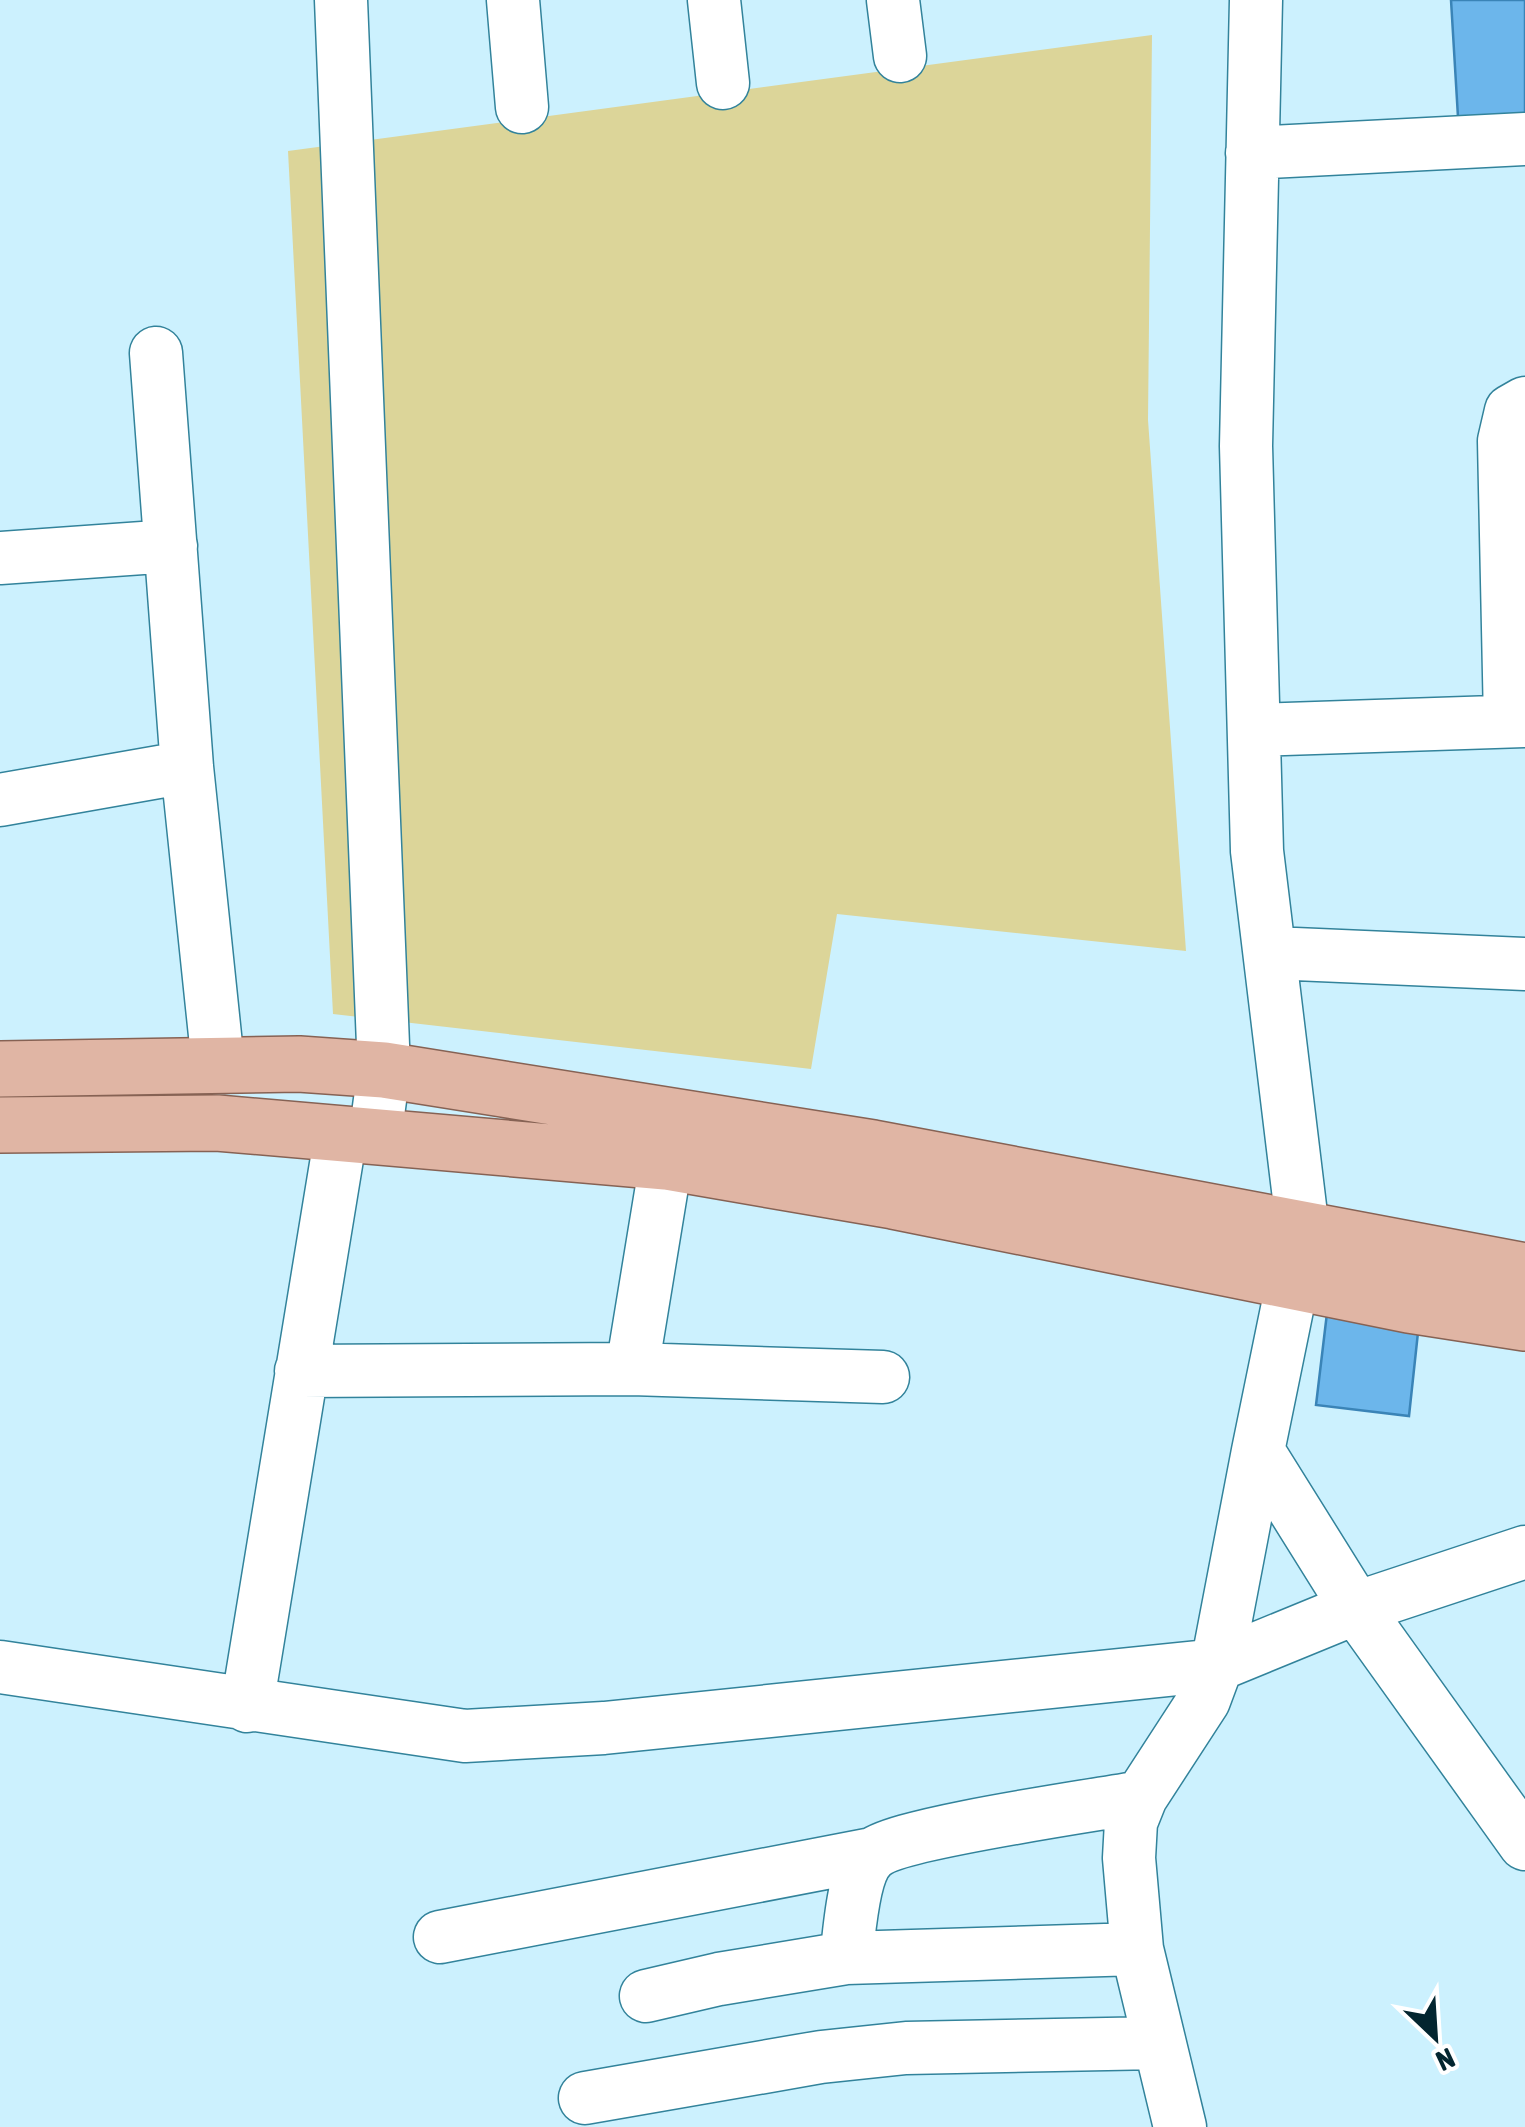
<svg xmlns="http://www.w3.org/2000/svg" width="1525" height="2127" font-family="'Asap Condensed',sans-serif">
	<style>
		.green { fill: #dcd599 }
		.building { fill: #6cb6eb; stroke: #3a84b7; stroke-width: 2.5 }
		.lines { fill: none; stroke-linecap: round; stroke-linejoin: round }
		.minor-casing { stroke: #32839b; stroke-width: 55 }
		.major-casing { stroke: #866254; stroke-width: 58 }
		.minor { stroke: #fff; stroke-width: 52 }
		.major { stroke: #e0b5a4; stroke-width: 55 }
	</style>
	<rect width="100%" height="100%" fill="#ccf1fe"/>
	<path class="green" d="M1152,35L1148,420L1186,951L837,914L811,1069L333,1014L288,151Z"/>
	<path class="building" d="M1451,0H1525V116L1458,117Z
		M1327,1313L1419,1323L1409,1416L1316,1405Z"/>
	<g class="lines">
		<g class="minor-casing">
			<path id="minor" d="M341,0L384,1070L375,1137
				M513,0L522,107
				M714,0L723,83
				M893,0L900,56
				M1256,0L1246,446L1257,851L1303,1231L1258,1451L1356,1608L1525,1844
				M1252,153L1525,139
				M156,353L187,767L218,1064
				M0,558L171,546
				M1510,721L1504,441L1511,411L1525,403
				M1254,730L1525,721
				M0,800L187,767
				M1272,953L1525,964
				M632,1369L666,1162
				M301,1371L632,1369L883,1377
				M0,1667L465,1736L604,1728L1217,1665L1356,1608L1525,1552
				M247,1706L341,1134
				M440,1937L872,1854
				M846,1958C850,1931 852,1873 872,1855C896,1833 1097,1805 1141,1797
				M646,1996L719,1979L846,1958L1137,1949
				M585,2098L821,2057L906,2048L1159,2043
				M1180,2127L1137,1949L1129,1858L1131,1822L1141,1797L1204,1700L1217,1665L1258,1451"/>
		</g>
		<g class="major-casing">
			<path id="major" d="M0,1069L299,1064L384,1070L873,1148L1525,1271
				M0,1125L217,1123L666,1162L893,1201L1409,1305L1525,1323"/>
		</g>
		<use href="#minor" class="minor"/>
		<use href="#major" class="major"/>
	</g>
	<g transform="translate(1435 2037) rotate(155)" stroke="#ffffff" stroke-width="8" paint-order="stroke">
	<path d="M0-8L18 38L0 25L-18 38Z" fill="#03252f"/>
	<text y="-15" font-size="28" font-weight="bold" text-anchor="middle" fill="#03252f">N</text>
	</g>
</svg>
